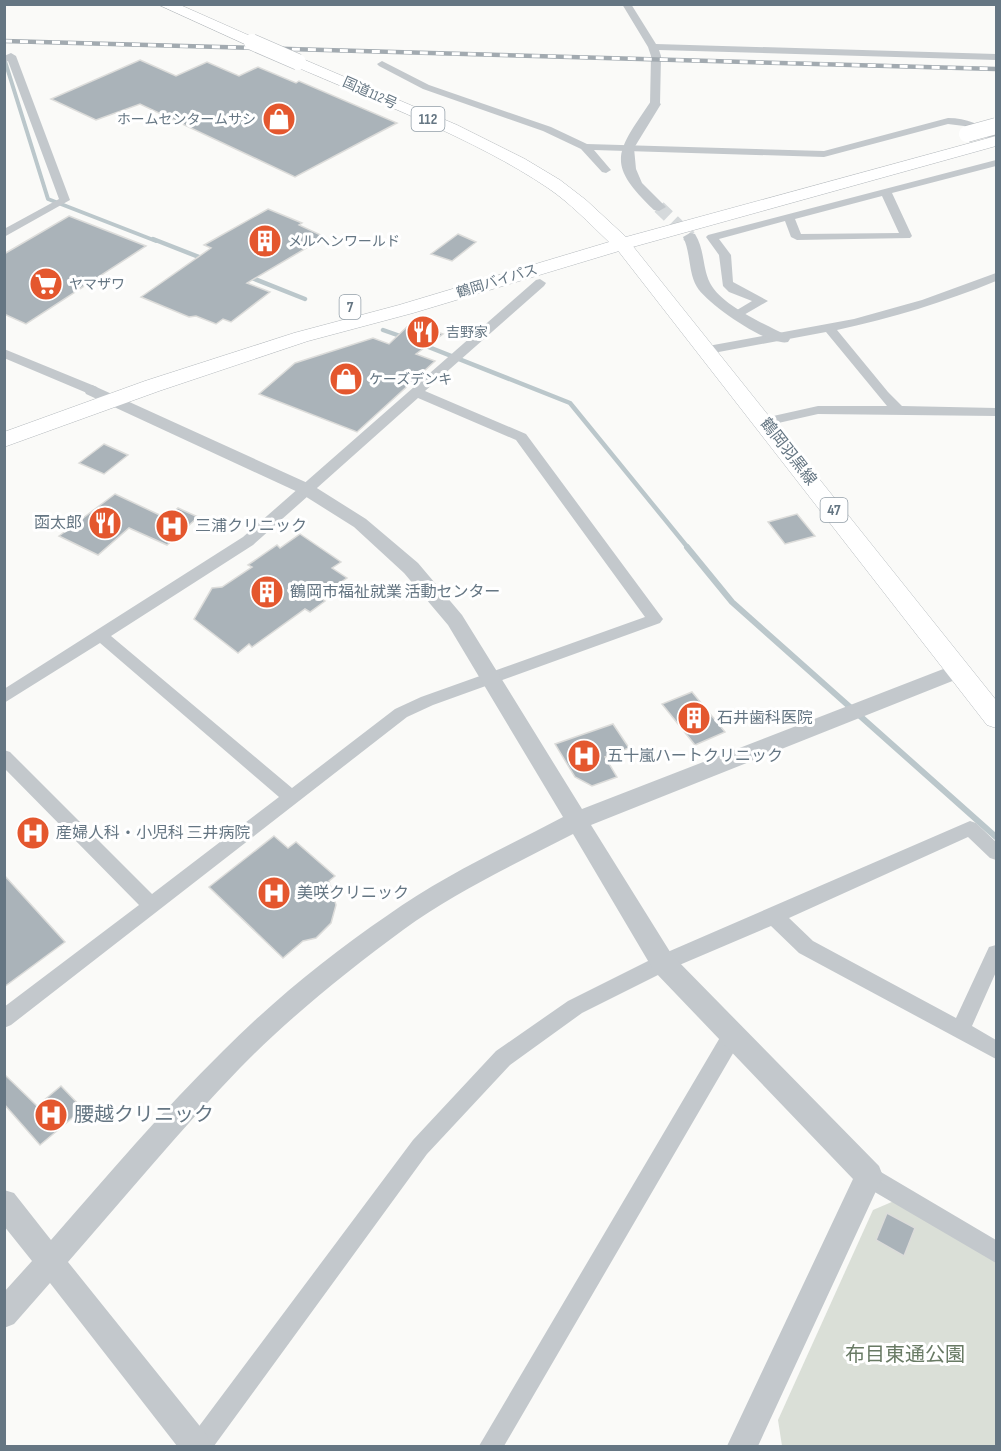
<svg xmlns="http://www.w3.org/2000/svg" width="1001" height="1451" font-family="'Sofia Sans Condensed','Noto Sans JP',sans-serif">
	<style>
		.green { fill: #dadfd7 }
		.lines { fill: none; stroke-linecap: round; stroke-linejoin: round }
		.stream-far2 { stroke: #bbc7cb; stroke-width: 4 }
		.stream-far1 { stroke: #bbc7cb; stroke-width: 4.5 }
		.stream { stroke: #bbc7cb; stroke-width: 6 }
		.building { fill: #aab3b9; stroke: #dcdcda; stroke-width: 1.5 }
		.tertiary-tunnel { stroke: #d5d9db; stroke-width: 13; stroke-dasharray: 13 7; stroke-linecap: butt }
		.primary-casing { stroke: #b5babe; stroke-width: 1 }
		.trunk-casing { stroke: #b4b9bd; stroke-width: 1 }
		.minor { fill: #c3c8cc; fill-rule: evenodd }
		.tertiary { fill: #c3c8cc; fill-rule: evenodd }
		.primary { fill: #fff; fill-rule: evenodd }
		.trunk { fill: #fff; fill-rule: evenodd }
		.rail-casing { stroke: #a2aab0; stroke-width: 4.5 }
		.rail { stroke: #fff; stroke-width: 3; stroke-dasharray: 8; stroke-linecap: butt }
		.trunk-bridge-casing { stroke: #b4b9bd; stroke-width: 17; stroke-linecap: butt }
		.trunk-bridge { stroke: #fff; stroke-width: 16 }
		.labels { text-anchor: middle; dominant-baseline: central; stroke-width: 6; stroke-linejoin: round; paint-order: stroke }
		.far-street-label { font-size: 14px; fill: #657683; stroke: #fff }
		.far-poi-label { font-size: 14px; fill: #657683; stroke: #fff; text-anchor: start }
		.shield { fill: #fff; stroke: #939fa8; stroke-width: 1.5 }
		.shield-label { font-size: 15px; font-weight: bold; fill: #657683 }
		.street-label { font-size: 16px; fill: #657683; stroke: #fff }
		.poi-label { font-size: 16px; fill: #657683; stroke: #fff; text-anchor: start }
		.near-poi-label { font-size: 20px; fill: #657683; stroke: #fff; text-anchor: start }
		.near-park-label { font-size: 20px; fill: #687a64; stroke: #fff }
	</style>
	<rect width="100%" height="100%" fill="#fafaf8"/>
	<path class="green" d="M894,1201L996,1258V1446H782L778,1420L873,1210Z"/>
	<g class="lines">
		<path class="stream-far2" d="M4,58L48,199L156,241"/>
		<path class="stream-far1" d="M153,239L204,259
			M247,276L305,299
			M383,330L403,337
			M421,344L570,403L689,549"/>
		<path class="stream" d="M687,547L732,602L996,837"/>
	</g>
	<path class="building" d="M140,60L176,76L207,62L239,76L258,67L296,83L299,81L397,123L295,177L140,104L96,120L51,99Z
		M268,209L302,223L299,225L325,237L247,283L270,292L231,322L223,319L216,324L196,316L189,317L141,297L211,248L204,245Z
		M69,216L146,246L26,324L4,314V254Z
		M458,234L476,242L452,261L431,254Z
		M411,323L443,334L416,354L435,361L357,432L259,394L295,363L373,338L389,344Z
		M104,444L128,455L104,474L79,463Z
		M115,494L166,518L178,508L198,517L167,545L129,528L98,555L59,536Z
		M797,514L815,536L785,544L768,522Z
		M300,534L341,562L332,568L347,578L319,597L325,601L310,612L305,609L252,647L249,644L238,653L194,619L212,588L222,587L252,567L248,565L277,545L280,548Z
		M692,692L725,732L695,745L662,704Z
		M613,724L629,748L605,757L617,777L592,786L575,777L555,744Z
		M274,836L288,848L296,842L335,876L329,881L336,905L331,923L316,938L303,941L283,958L209,887Z
		M4,875L65,942L4,987Z
		M4,1074L37,1106L61,1086L83,1109L40,1145L4,1104Z
		M887,1213L915,1228L904,1256L876,1240Z"/>
	<g class="lines">
		<path class="tertiary-tunnel" d="M659,207L690,237"/>
		<g class="primary-casing">
			<path id="primary" d="M622,239L628,240L996,700V728L987,725L616,248L613,244L616,240Z"/>
		</g>
		<g class="trunk-casing">
			<path id="trunk" d="M157,4H178L257,39L260,42L257,45H247Z
				M298,57L457,125L525,159L560,180L586,200L626,237L996,136V146L629,248L413,313L308,341L159,391L4,447V432L145,381L294,333L399,305L609,242C589,223 570,203 548,188C474,138 374,101 292,65L290,62Z"/>
		</g>
		<path class="minor" d="M622,4H631L656,44L996,54V60L659,50L661,56L660,104L655,107L650,104L651,56L648,47Z
			M11,53L16,56L70,200L4,237V229L59,199L8,61L4,63V56Z
			M382,61L429,85L551,127L587,144L824,151L948,118C967,118 981,125 996,135V142L964,126L948,124L824,157L594,150L611,170L606,173L602,172L581,149L543,131L423,89L379,66L377,64Z
			M996,160V166L892,193L912,236L910,238L797,240L791,237L785,221L719,239L731,255L733,282L768,301L742,316H734L732,313L752,301L729,292L723,286L719,255L706,237L708,235ZM882,196L899,233L801,234L795,219Z
			M996,273V281C945,302 892,318 837,330L888,392L902,406L996,408V416L818,414L765,426L758,422L760,419L818,406H887L826,332L708,354L702,350L708,346L854,319L922,300Z
			M540,279L546,283L544,286L425,391L526,434L660,615L663,619L660,623L433,705L407,717L11,1025L4,1028V1007L139,905L4,768V750L10,752L152,894L279,797L100,643L4,703V689L243,537L536,280ZM418,398L516,440L645,617L421,697L395,709L292,788L111,636L253,545Z
			M4,349L97,387L98,390L97,393H87L4,358Z
			M970,821L976,823L996,842V860L990,858L968,837L789,918L813,941L956,1018L989,947L996,945V972L972,1026L996,1040V1059L799,953L771,926L670,969L582,1013L510,1065L427,1154L214,1446H188L191,1437L413,1140L496,1051L568,1001L656,957Z
			M732,1027L739,1029L742,1036L739,1043L504,1446H479L725,1029Z
			M869,1165L996,1240V1263L861,1184L858,1176L861,1168Z"/>
		<path class="tertiary" d="M655,100L661,104L634,148L636,169L642,183L666,207L659,211L654,210C605,163 616,153 651,101Z
			M690,233L695,234C705,250 702,267 710,283C722,306 765,324 788,336L790,339L788,342C769,347 707,304 697,287C688,272 691,253 683,237Z
			M92,385L312,485L366,519L418,563L462,615L582,809L951,666L958,663L965,666L968,671L965,676L591,825L672,955L879,1166L883,1176L758,1446H727L853,1179L654,971L573,834C515,864 455,892 403,930C346,972 290,1017 240,1068C180,1130 125,1197 68,1262L207,1435L211,1446H177L50,1283L14,1324L4,1328V1292L32,1261L4,1226V1190L14,1193L51,1240C107,1176 162,1111 223,1051C273,1001 329,955 388,915C442,876 504,848 563,817L448,625L404,573L354,527L300,493L86,394L84,390L86,386Z"/>
		<use href="#primary" class="primary"/>
		<use href="#trunk" class="trunk"/>
		<g class="rail-casing">
			<path id="rail" d="M4,41L996,69"/>
		</g>
		<use href="#rail" class="rail"/>
		<g class="trunk-bridge-casing">
			<path id="trunk-bridge" d="M252,42L298,62
				M967,134L996,126"/>
		</g>
		<use href="#trunk-bridge" class="trunk-bridge"/>
	</g>
	<defs>
		<g id="shop-disc" transform="scale(1.725)"><circle r="9.5" fill="#e4572e" stroke="#fff"/><path d="M-5-2.5h2.3a2.7 3.5 0 0 1 5.4 0H5L5.5 6h-11ZM-1.5-2.5h3a1.5 2.3 0 0 0-3 0Z" fill="#fff"/></g>
		<g id="building-disc" transform="scale(1.725)"><circle r="9.5" fill="#e4572e" stroke="#fff"/><path d="M-4-6H4V6H1V3H-1V6H-4ZM-2.5-4.3h1.7v1.8h-1.7ZM.8-4.3h1.7v1.8H.8ZM-2.5-1h1.7V.8h-1.7ZM.8-1h1.7V.8H.8Z" fill="#fff"/></g>
		<g id="supermarket-disc" transform="scale(1.725)"><circle r="9.5" fill="#e4572e" stroke="#fff"/><path d="M-6-5.5h2.5l.6 2H6L4.5 2H-2.5L-4.4-4H-6ZM-1.5 3.2a1.3 1.3 0 1 0 .1 0ZM3 3.2a1.3 1.3 0 1 0 .1 0Z" fill="#fff"/></g>
		<g id="restaurant-disc" transform="scale(1.725)"><circle r="9.5" fill="#e4572e" stroke="#fff"/><path d="M-5-6h1v4h1v-4h1v4h1v-4h1v5L-1.5 .5V6h-2V.5L-5-1ZM5-6V6H3V1.5H1.5Q1.5-4 5-6Z" fill="#fff"/></g>
		<g id="hospital-disc" transform="scale(1.725)"><circle r="9.5" fill="#e4572e" stroke="#fff"/><path d="M-5-5h3v3.5h4V-5h3V5h-3V1.5h-4V5h-3Z" fill="#fff"/></g>
	</defs>
	<g fill-rule="evenodd">
		<use href="#shop-disc" x="279" y="119"/>
		<use href="#building-disc" x="265" y="241"/>
		<use href="#supermarket-disc" x="46" y="284"/>
		<use href="#restaurant-disc" x="423" y="332"/>
		<use href="#shop-disc" x="346" y="379"/>
		<use href="#restaurant-disc" x="105" y="523"/>
		<use href="#hospital-disc" x="172" y="526"/>
		<use href="#building-disc" x="267" y="592"/>
		<use href="#building-disc" x="694" y="718"/>
		<use href="#hospital-disc" x="584" y="756"/>
		<use href="#hospital-disc" x="33" y="833"/>
		<use href="#hospital-disc" x="274" y="893"/>
		<use href="#hospital-disc" x="51" y="1115"/>
	</g>
	<g class="labels">
		<g class="far-street-label">
			<text transform="translate(370 93) rotate(24)">国道112号</text>
			<text transform="translate(497 281) rotate(-17)">鶴岡バイパス</text>
		</g>
		<g class="far-poi-label">
			<text x="256" y="119" text-anchor="end">ホームセンタームサシ</text>
			<text x="288" y="241">メルヘンワールド</text>
			<text x="69" y="284">ヤマザワ</text>
			<text x="446" y="332">吉野家</text>
			<text x="369" y="379">ケーズデンキ</text>
		</g>
		<g class="shield">
			<rect x="411.5" y="107" width="33" height="24" rx="4.5"/>
			<rect x="339.5" y="295" width="21" height="24" rx="4.5"/>
			<rect x="820.5" y="498" width="27" height="24" rx="4.5"/>
		</g>
		<g class="shield-label">
			<text x="428" y="119">112</text>
			<text x="350" y="307">7</text>
			<text x="834" y="510">47</text>
		</g>
		<g class="street-label">
			<text transform="translate(788 452) rotate(52)">鶴岡羽黒線</text>
		</g>
		<g class="poi-label">
			<text x="82" y="523" text-anchor="end">函太郎</text>
			<text x="195" y="526">三浦クリニック</text>
			<text x="290" y="592">鶴岡市福祉就業 活動センター</text>
			<text x="717" y="718">石井歯科医院</text>
			<text x="607" y="756">五十嵐ハートクリニック</text>
			<text x="56" y="833">産婦人科・小児科 三井病院</text>
			<text x="297" y="893">美咲クリニック</text>
		</g>
		<g class="near-poi-label">
			<text x="74" y="1115">腰越クリニック</text>
		</g>
		<g class="near-park-label">
			<text x="905" y="1355">布目東通公園</text>
		</g>
	</g>
	<rect width="1001" height="1451" fill="none" stroke="#657683" stroke-width="12"/>
</svg>
